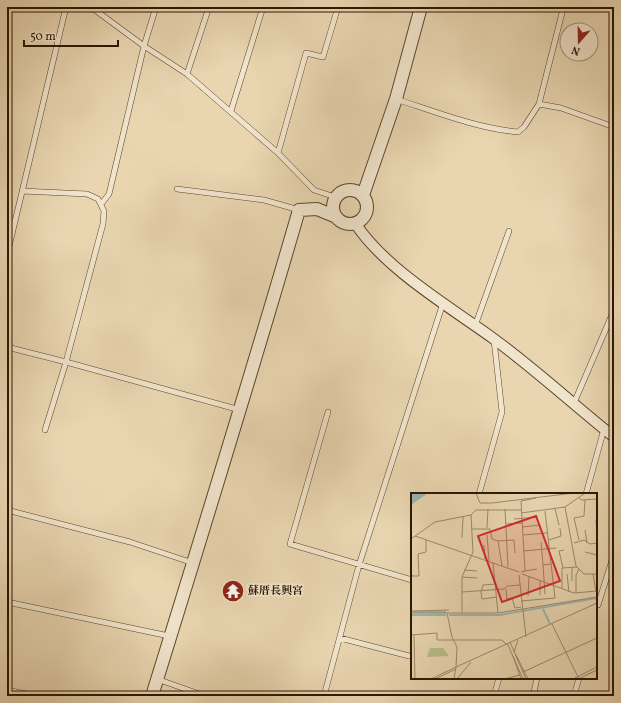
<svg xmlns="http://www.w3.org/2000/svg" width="621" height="703" font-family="Vollkorn,'Noto Serif TC',serif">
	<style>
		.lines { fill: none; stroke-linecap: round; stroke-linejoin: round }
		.service-casing { stroke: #5b462c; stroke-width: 6 }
		.minor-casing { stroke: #5b462c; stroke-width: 12 }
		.tertiary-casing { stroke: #5b462c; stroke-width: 14 }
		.service { stroke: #f1e4cc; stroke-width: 5 }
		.minor { stroke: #f1e4cc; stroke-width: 10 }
		.tertiary { stroke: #f1e4cc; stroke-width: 12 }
		.labels { text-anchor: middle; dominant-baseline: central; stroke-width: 3.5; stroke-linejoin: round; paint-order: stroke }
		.poi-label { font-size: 11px; font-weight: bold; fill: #2c1600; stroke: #f1e4cc; text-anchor: start }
		.inset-river { fill: none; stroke: #99b7b3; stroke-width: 2 }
		.inset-road { fill: none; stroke: #9d896a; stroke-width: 1 }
		.view { fill: #d62828; fill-opacity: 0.15; stroke: #d62828; stroke-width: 2 }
		.inset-edge { fill: none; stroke: #2c1600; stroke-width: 2 }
	</style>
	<rect width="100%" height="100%" fill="#e9d6b1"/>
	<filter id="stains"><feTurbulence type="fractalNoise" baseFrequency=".005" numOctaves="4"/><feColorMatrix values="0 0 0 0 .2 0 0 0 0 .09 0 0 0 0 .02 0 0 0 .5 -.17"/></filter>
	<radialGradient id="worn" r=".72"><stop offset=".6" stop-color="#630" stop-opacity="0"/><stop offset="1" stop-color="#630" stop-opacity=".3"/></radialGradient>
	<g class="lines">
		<g class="service-casing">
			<path id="service" d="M91,7L144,46L187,74L278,153L314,190L335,197
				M187,74L209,7
				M396,99C436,112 476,128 518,132L524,127L539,104L561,108L614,127
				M539,104L563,9L551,7
				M231,111L263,7
				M278,153L306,53L323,57L338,7
				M177,189L264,200L299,210
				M22,191L87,194L98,199L104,211L103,224L66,362L45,430
				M102,203L109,194L144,46L156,7
				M614,214V243
				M7,222L14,223
				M7,255L66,7
				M475,326L509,231
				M7,347L66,362L240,410
				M574,403L614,310
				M328,412L290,544L412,580
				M479,494L502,412L494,340
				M586,494L604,429
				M7,510L130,542L193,563
				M7,602L169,636
				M598,605L614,554
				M340,638L409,656
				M157,679L205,696
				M7,690L36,696
				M534,692L537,678
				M324,696L359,565L443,303
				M494,696L499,678
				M574,696L579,678"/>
		</g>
		<g class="minor-casing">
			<path id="minor" d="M355,223C385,269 450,307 494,339C536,370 574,405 614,437"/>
		</g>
		<g class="tertiary-casing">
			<path id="tertiary" d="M333 207a17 17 0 1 1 34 0a17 17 0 1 1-34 0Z
				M363,195L396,99L421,7
				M152,696C202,534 252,373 299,210L317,209L334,216"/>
		</g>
		<use href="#service" class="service"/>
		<use href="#minor" class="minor"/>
		<use href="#tertiary" class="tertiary"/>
	</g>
	<defs>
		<g id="temple-disc" transform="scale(1.15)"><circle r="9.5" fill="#8f2418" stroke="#f1e4cc"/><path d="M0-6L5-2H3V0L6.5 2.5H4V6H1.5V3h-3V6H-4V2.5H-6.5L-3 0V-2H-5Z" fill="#fff"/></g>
	</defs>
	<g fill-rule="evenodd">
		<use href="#temple-disc" x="233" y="591"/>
	</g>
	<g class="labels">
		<g class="poi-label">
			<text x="248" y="591">蘇厝長興宮</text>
		</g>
	</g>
	<g transform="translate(411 493)">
		<rect width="186" height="186" fill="#e9d6b1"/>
		<path d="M19,155H32L38,163L16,164Z" fill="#b7bd8b"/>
		<path d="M0,0H17L0,12Z" fill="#99b7b3"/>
		<path class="inset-river" d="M132,116L139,131M2,119H35M0,122H35M38,122H89L186,105"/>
		<path class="inset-road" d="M65,0L69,10H81L163,0M168,5L171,7L186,6M154,14L165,73L173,81H186M94,16L97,74M144,16L148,32M110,20L154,14L174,0M103,26L127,24M185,27L186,41M95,31L111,30M111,34L129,32M76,35L77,16M61,36H79L81,46L87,48L91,73M174,37L176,50M76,42L78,68M112,42L136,40M4,43L108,79M51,45L52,24M0,46L24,29L60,22L65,17H110M138,47L150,43L149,35M168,47L163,25L173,23L174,7M87,48L103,47L104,60M130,49L132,72L140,71M163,50L173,47L179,51L186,50M73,52L74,66M112,58L145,55M174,59L186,62M82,70L87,120M132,72L134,101M161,74V88M152,75L148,58L153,57M53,77L66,78M0,78L1,83H8L7,61L15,59V47M114,78L126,76M110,79L114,78L110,8L125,5M111,81L163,100L186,98M156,81L158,99M182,81L185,98M108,82L115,144M51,84L66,85M129,88V102M85,91L72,92L70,99L71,106L86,104M151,95V75L166,74M95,96L96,106L101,105L104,115L110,114M51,99L93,96L96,93L109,92M165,100V82L168,76M117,103L118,83M110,108L144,105L134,18M0,118L38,117M0,120H87L186,104M51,120V84L62,59L60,22M141,131L168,186M0,142L26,140V147M3,142L4,186M26,147H91L95,151M99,149L115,186M96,150L112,186M103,159L107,147M105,162L117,186M102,163L110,186M112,179L186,145M20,186L45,174L46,154L41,144L36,120M24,186L45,176M43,186L45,174L186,110M46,186L60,169M93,186L109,182M162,186L186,174M167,186L186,177"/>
		<path class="view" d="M125,23L149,88L91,109L67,43Z"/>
		<rect width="186" height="186" class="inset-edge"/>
	</g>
	<rect width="621" height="703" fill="none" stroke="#e9d6b1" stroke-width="24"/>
	<rect x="8" y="8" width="605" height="687" fill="none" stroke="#2c1600" stroke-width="2"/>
	<rect x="12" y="12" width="597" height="679" fill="none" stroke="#2c1600"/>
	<g transform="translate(579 42) rotate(200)"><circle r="19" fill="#f1e4cc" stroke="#a2927a"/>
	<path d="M0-3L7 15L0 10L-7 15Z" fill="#8f2418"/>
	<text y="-6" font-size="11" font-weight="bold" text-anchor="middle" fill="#2c1600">N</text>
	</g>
	<path d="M24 40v6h94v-6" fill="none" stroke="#2c1600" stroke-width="2"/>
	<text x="30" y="40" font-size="12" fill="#2c1600" stroke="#f1e4cc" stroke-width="3" paint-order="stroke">50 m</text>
	<rect width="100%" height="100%" filter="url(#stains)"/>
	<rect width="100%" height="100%" fill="url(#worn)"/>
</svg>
